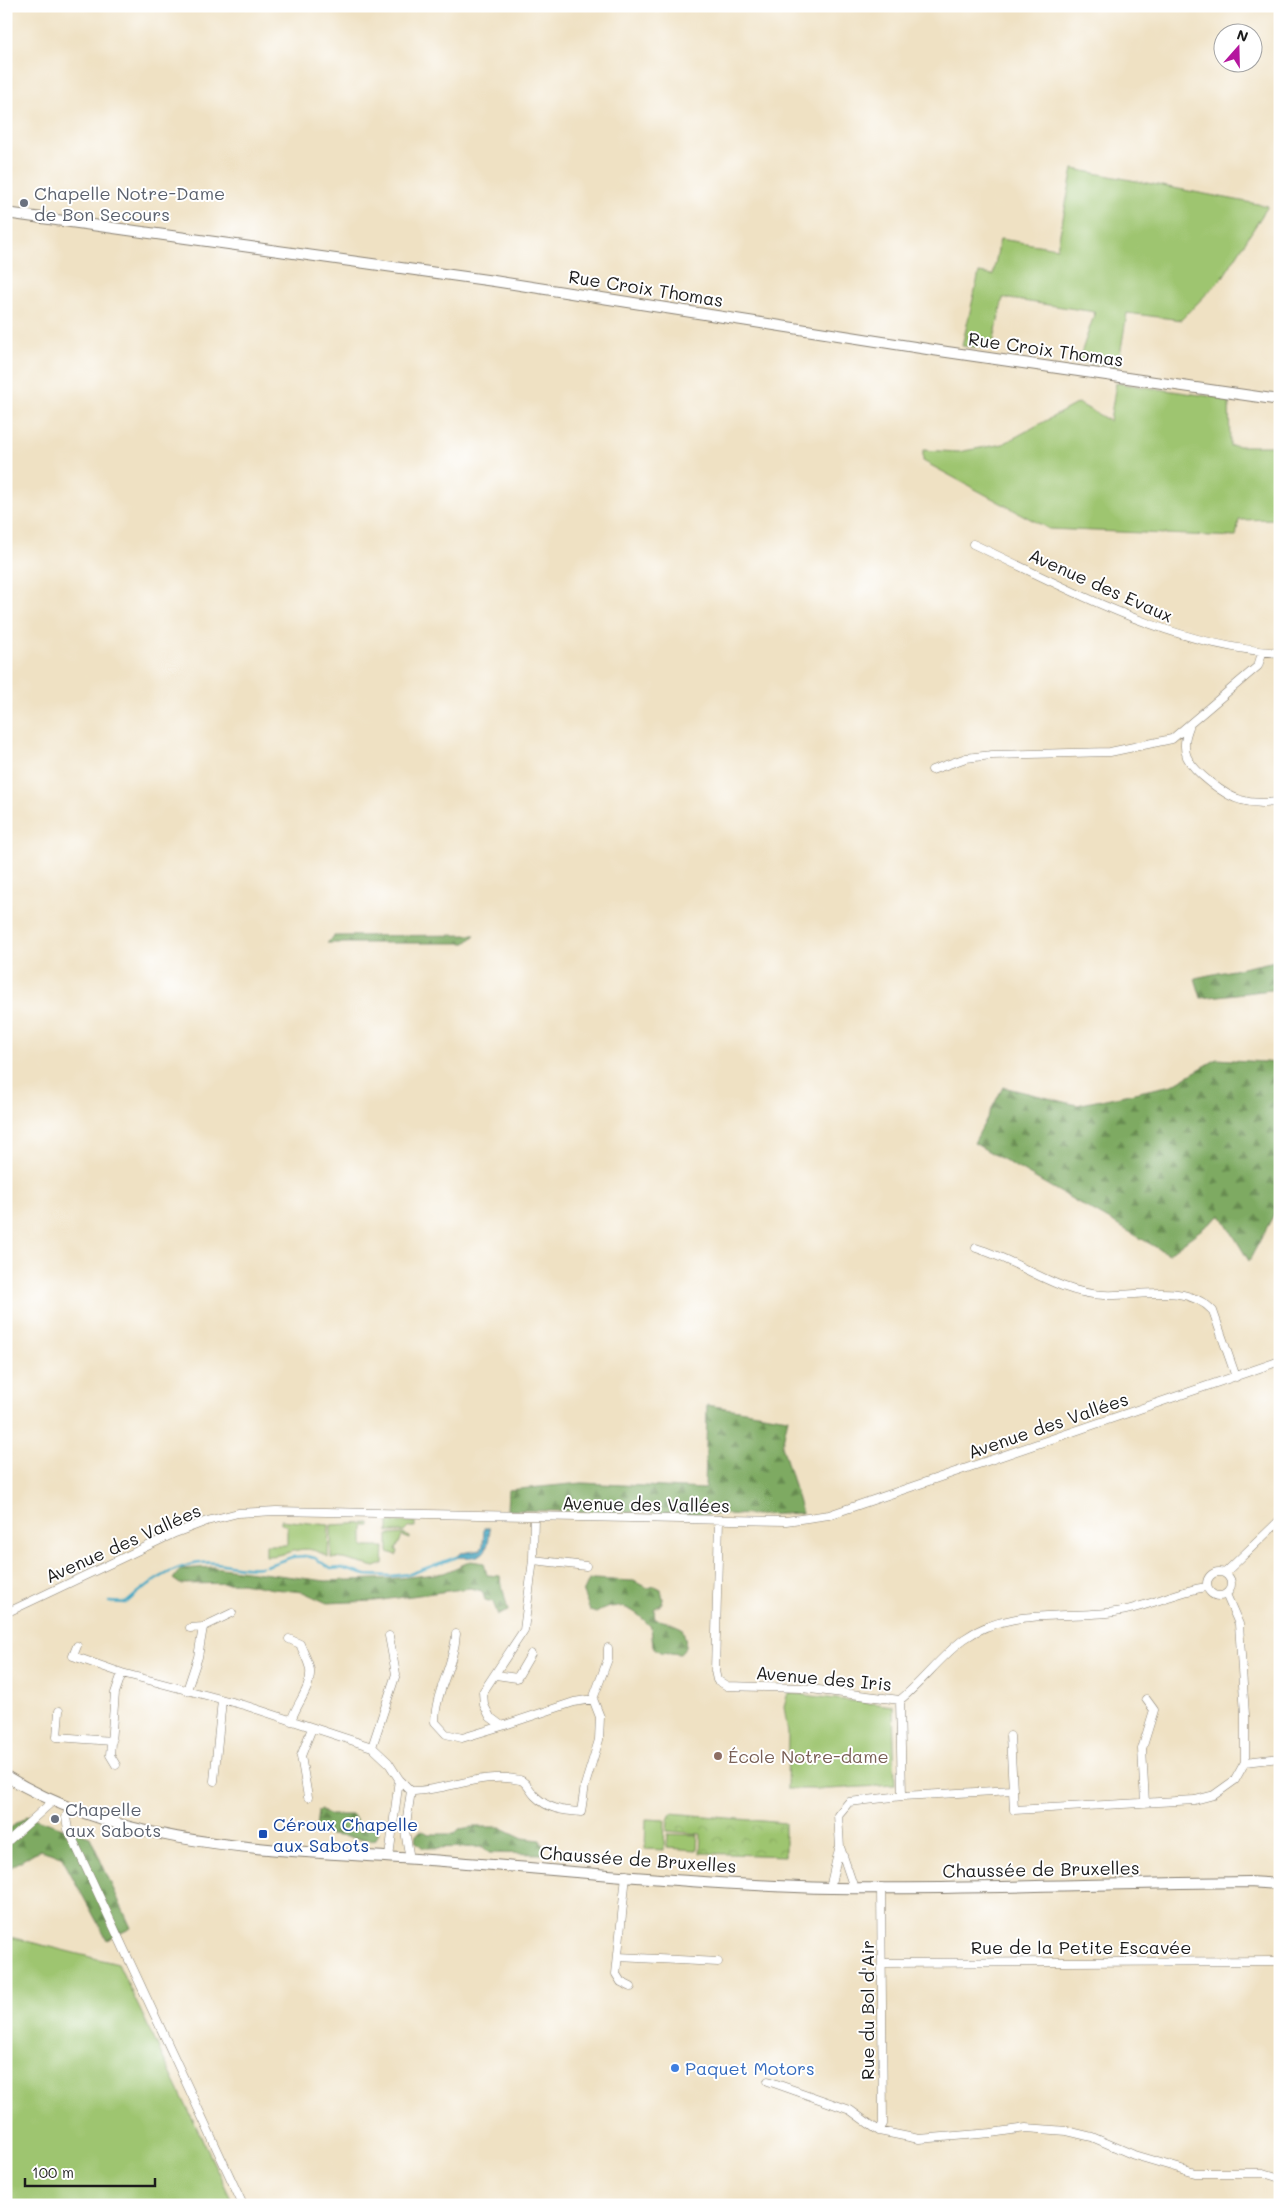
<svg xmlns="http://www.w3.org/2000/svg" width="1286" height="2211" font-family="Mali,sans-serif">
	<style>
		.grass { fill: #9ec570; stroke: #5d7046 }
		.forest { fill: url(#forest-firs); stroke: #4d633f }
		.park { fill: url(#park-crowns); stroke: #5d7046 }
		.water { fill: url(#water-rules); stroke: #306270 }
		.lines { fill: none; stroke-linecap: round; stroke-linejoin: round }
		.stream { stroke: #45a9c5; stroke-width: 2.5 }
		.street-casing { stroke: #867e70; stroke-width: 9 }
		.secondary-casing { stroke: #867e70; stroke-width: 12 }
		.street { stroke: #fff; stroke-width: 8 }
		.secondary { stroke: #fff; stroke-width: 10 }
		.worship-dot { fill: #6b7280; stroke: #fff; stroke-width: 2 }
		.education-dot { fill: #8d6e63; stroke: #fff; stroke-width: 2 }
		.transit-dot { fill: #1a4fb4; stroke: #fff; stroke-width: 2 }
		.shop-dot { fill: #3f7fe0; stroke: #fff; stroke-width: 2 }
		.labels { text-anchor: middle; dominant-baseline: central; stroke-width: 4; stroke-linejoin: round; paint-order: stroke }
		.worship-label { font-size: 18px; fill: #5b616d; stroke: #fff; text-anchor: start }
		.street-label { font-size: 18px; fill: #1c1c1c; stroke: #fff }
		.education-label { font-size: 18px; fill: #785e54; stroke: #fff; text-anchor: start }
		.transit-label { font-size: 18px; fill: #164399; stroke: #fff; text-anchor: start }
		.shop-label { font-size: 18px; fill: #366cbe; stroke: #fff; text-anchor: start }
	</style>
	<defs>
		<pattern id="forest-firs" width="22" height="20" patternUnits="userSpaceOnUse" patternTransform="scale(1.25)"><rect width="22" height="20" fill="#7eaa62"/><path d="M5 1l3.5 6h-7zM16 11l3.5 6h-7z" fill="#668a50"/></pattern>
		<pattern id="park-crowns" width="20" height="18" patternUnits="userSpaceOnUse" patternTransform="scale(1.25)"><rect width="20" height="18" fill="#9ec570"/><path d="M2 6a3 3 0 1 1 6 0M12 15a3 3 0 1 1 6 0" fill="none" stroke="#88a960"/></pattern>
		<pattern id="water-rules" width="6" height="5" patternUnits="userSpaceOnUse" patternTransform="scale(1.25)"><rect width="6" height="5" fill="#45a9c5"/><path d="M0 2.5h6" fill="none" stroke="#39899f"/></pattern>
	</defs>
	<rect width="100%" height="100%" fill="#fff"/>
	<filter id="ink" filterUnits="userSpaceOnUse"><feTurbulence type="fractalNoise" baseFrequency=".02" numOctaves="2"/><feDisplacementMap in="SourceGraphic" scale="10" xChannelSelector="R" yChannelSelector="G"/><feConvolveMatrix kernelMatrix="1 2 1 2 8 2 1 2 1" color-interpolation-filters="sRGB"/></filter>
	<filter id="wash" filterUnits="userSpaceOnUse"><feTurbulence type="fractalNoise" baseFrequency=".0096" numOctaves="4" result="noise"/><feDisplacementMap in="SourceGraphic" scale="20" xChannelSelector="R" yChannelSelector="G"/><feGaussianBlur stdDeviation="1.12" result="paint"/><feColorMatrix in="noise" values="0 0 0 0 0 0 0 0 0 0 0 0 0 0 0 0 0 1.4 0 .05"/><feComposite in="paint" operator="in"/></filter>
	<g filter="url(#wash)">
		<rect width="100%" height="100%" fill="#efe1c3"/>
		<path class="grass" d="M1073,169L1268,206L1223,277L1181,320L1127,313L1118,367L1078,362L1095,312L1003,298L992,349L962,346L979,273L993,275L1000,239L1057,248Z
			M1116,383L1229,399L1230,446H1280V519L1239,520L1236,537L1049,529L923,461V450L958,452L1003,444L1078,403L1110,421Z
			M281,1520L329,1525L328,1557C301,1540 294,1556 266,1556V1545H287V1525L281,1524Z
			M388,1522H415V1527H409L404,1532H388Z
			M370,1523V1526H363V1547H384L383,1564L375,1567L343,1559L331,1558V1525Z
			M403,1534L410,1537V1539L402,1536L396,1550L398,1551L397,1555L388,1552V1535Z
			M788,1693L893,1706L895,1785L830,1789H787L788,1733L784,1706Z
			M646,1819L665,1820L664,1850L645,1849Z
			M668,1834L698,1835L697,1850L667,1848Z
			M6,1936L118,1964L234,2205H6Z"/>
		<path class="forest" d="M475,935L466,943H327L334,936Z
			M1280,960V989L1201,998L1195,978Z
			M1217,1059L1280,1063V1203L1249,1261L1221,1215L1168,1254L974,1143L1003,1087L1077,1105L1172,1085Z
			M707,1405L788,1418L782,1445L802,1513L761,1515L507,1510L508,1490L582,1483L705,1489Z
			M471,1561L484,1563L487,1575L500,1576L508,1611L498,1615L493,1602L485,1600L482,1591L470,1588L375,1601L327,1603L303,1592L273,1589L242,1583L180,1584L173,1579L181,1569L213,1567L326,1581L400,1578L444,1573Z
			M593,1579L634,1581L647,1588L655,1586L661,1589L663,1599L662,1604L654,1609L655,1619L671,1623L682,1628C685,1637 689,1647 680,1654L660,1652L653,1647L651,1627C634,1609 619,1599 596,1613L590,1611L583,1593L589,1580Z
			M321,1810L330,1815H353L358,1823L377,1829L379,1833L374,1840L330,1835L317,1831L316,1828L318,1811Z
			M27,1816L90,1837L131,1928L107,1940L61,1856L39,1850L6,1870V1831Z
			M473,1827H500L523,1838L540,1840L544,1848L542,1854L489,1853L483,1847L423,1848L415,1841L416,1835L421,1830L429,1834H455L459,1829Z"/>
		<path class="park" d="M671,1813L785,1823V1856L700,1853L701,1834L667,1831L668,1820Z"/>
		<path class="water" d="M484,1528H490C488,1554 484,1559 457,1557L461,1553L481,1550L483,1545Z"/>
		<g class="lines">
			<path class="stream" d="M266,1566L292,1557L305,1556L315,1558L331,1569L341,1568L366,1575L391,1576L410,1574L457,1557
				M109,1602L126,1603C149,1582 182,1559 216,1563C232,1565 245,1569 262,1567"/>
		</g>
	</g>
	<g filter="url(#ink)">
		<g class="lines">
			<g class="street-casing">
				<path id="street" d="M973,544C1072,590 1169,646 1280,653
					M1189,727C1185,737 1183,747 1187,757C1194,772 1225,796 1241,800C1254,804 1266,803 1280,802
					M932,770L966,758L992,755L1110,752L1172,739L1258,666L1262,653
					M976,1248C1020,1261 1056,1293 1104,1295C1139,1297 1186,1282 1213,1311L1236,1377
					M719,1520L715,1671L717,1680L727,1686L802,1688L900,1700C923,1681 940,1657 964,1639C1007,1608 1065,1619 1115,1612C1147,1608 1175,1591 1207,1587
					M533,1560L586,1566
					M1207 1584a12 12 0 1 1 24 0a12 12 0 1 1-24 0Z
					M1225,1573L1280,1520
					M6,1613L175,1533L207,1521L238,1513L276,1511L786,1521L829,1515L1280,1361
					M190,1628L203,1627
					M456,1634C454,1666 435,1691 435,1722L446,1734L462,1738L502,1726
					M289,1639L300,1644C303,1652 309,1662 310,1670C312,1688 296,1704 291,1721
					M77,1646L73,1656L122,1673L247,1706L372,1747L388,1762L399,1779L411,1791C447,1791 484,1771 520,1780C527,1782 530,1791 535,1796C548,1809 563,1811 581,1812L585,1785L599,1740L600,1717L593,1699L574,1702L502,1726L490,1717L484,1705L483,1692L524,1630L533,1560L534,1516
					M496,1675L517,1678L531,1654
					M187,1690L198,1657L203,1627L232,1613
					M593,1699L608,1659V1648
					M900,1700L902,1796
					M59,1711L57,1737L112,1741
					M1010,1736L1013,1790
					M372,1747L396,1674L389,1636
					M1245,1762L1280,1758
					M116,1765L110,1755L115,1693L122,1673
					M214,1781L222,1700
					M308,1797L301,1756L312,1728
					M1145,1803L1142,1749L1154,1710L1146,1699
					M69,1808L66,1818L68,1829L243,2205
					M6,1843L53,1801
					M389,1857L399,1779
					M410,1859L405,1831L411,1791
					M626,1875L616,1974L621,1982L631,1987
					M830,1888L839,1849
					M854,1888L840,1847L838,1815L849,1802L902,1796L1013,1790L1014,1810L1195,1800L1214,1795L1235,1780L1245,1762V1715L1239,1624L1226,1594
					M618,1957L718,1962
					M882,1963L1280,1961
					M768,2081L850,2110L879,2131L919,2139L991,2133L1026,2128L1067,2131L1092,2137L1134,2155L1195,2173H1264L1280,2178
					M879,2131L883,2124L881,1887"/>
			</g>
			<g class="secondary-casing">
				<path id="secondary" d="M6,213L494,281L940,351L1280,400
					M6,1776C131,1853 288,1849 429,1860C563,1870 698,1885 832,1888C971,1890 1110,1883 1249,1882L1280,1884"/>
			</g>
			<use href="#street" class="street"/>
			<use href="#secondary" class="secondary"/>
		</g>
	</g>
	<g class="worship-dot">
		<circle cx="24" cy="203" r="5"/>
		<circle cx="55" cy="1819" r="5"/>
	</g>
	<circle class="education-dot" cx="718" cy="1756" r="5"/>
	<rect class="transit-dot" x="258" y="1829" width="10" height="10" rx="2.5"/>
	<circle class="shop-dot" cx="675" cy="2068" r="5"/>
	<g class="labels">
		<g class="worship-label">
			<text x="34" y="193">Chapelle Notre-Dame<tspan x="34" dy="21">de Bon Secours</tspan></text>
			<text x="65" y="1809">Chapelle<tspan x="65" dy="21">aux Sabots</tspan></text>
		</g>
		<g class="street-label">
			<text transform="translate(646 288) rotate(9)">Rue Croix Thomas</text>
			<text transform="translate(1046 349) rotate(8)">Rue Croix Thomas</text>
			<text transform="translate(1101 585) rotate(24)">Avenue des Evaux</text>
			<text transform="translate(1048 1425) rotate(-19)">Avenue des Vallées</text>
			<text transform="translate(646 1504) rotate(1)">Avenue des Vallées</text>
			<text transform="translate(123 1543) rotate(-24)">Avenue des Vallées</text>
			<text transform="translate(824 1678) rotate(5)">Avenue des Iris</text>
			<text transform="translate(638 1859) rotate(4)">Chaussée de Bruxelles</text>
			<text transform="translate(1041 1869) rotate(-1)">Chaussée de Bruxelles</text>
			<text x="1081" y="1947">Rue de la Petite Escavée</text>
			<text transform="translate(867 2010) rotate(-90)">Rue du Bol d'Air</text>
		</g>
		<g class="education-label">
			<text x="728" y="1756">École Notre-dame</text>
		</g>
		<g class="transit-label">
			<text x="273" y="1824">Céroux Chapelle<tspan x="273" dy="21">aux Sabots</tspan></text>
		</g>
		<g class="shop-label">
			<text x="685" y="2068">Paquet Motors</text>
		</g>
	</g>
	<rect width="1286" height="2211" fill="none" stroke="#fff" stroke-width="25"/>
	<g transform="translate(1238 48) rotate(20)"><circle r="24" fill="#ffffff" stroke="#a4a4a4"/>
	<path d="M0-4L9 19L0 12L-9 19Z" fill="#b5179e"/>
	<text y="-8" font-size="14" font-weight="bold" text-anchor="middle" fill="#1c1c1c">N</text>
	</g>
	<path d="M25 2178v8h130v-8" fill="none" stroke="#1c1c1c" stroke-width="2.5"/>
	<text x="32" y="2178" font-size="15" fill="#1c1c1c" stroke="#ffffff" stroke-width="4" paint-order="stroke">100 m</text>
</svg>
